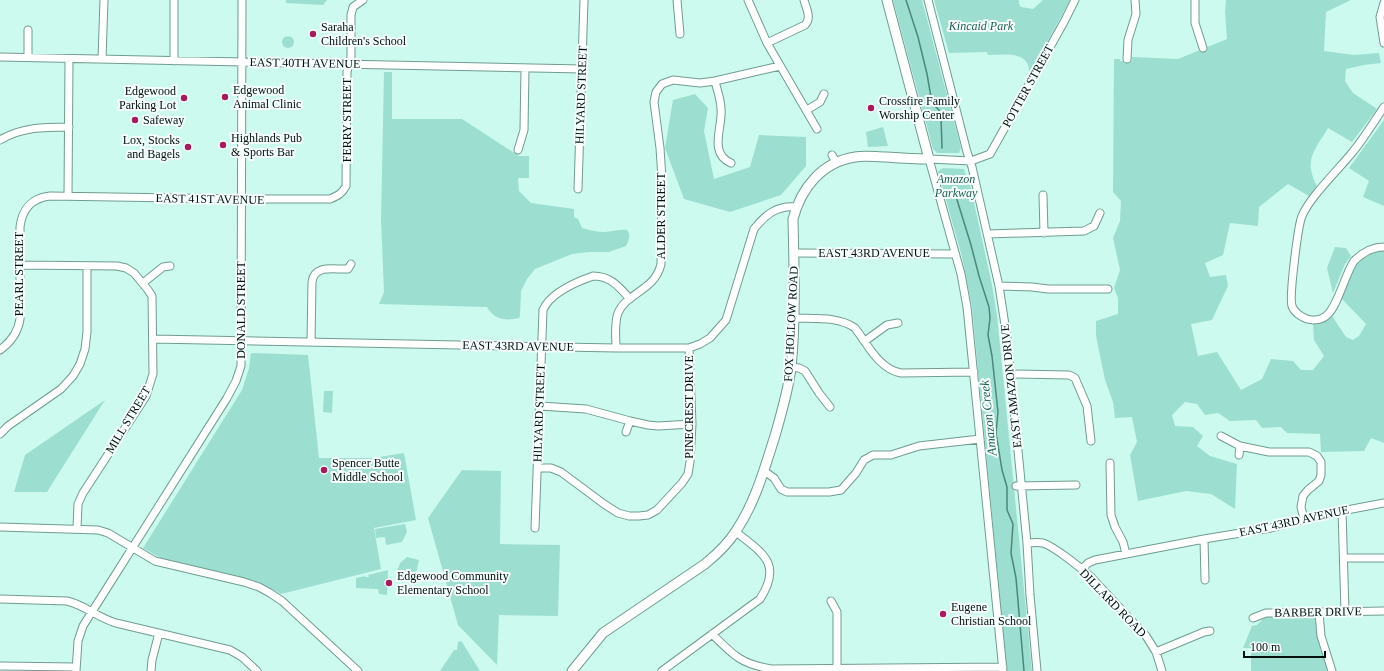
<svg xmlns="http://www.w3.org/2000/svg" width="1384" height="671" font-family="'Times New Roman',serif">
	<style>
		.green { fill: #9cdfd0 }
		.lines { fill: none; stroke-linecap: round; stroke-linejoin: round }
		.stream { stroke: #4b887a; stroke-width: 1.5 }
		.minor-casing { stroke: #709c91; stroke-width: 9 }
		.major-casing { stroke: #709c91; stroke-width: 11 }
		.minor { stroke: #fff; stroke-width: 7 }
		.major { stroke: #fff; stroke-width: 9 }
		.poi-dot { fill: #a71a5d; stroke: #f5fefc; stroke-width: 1.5 }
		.labels { text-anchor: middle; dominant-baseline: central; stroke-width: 4; stroke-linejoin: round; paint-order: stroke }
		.park-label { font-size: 12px; font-style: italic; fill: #1d5f53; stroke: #f5fefc }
		.poi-label { font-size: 12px; fill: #02100d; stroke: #f5fefc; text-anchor: start }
		.street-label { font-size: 12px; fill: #02100d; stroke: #f5fefc }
		.water-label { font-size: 13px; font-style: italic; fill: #1b5e52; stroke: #f5fefc }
	</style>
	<rect width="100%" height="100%" fill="#ccfaef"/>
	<path class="green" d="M286,0H327L323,5L286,3Z
		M893,0H922L961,148L959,153H937L933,149Z
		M934,0H1019V4L1021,7L1033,9L1043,0H1070L1029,76C1032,50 1006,55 988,55L987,52L949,53Z
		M1226,0H1351L1326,12L1324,51L1354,55L1379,53L1381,63L1364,65L1346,69L1345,81L1353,93L1377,109L1352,142L1328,128C1315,150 1303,160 1317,186L1309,196L1288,184L1259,207L1258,226L1230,223L1223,255L1205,263L1210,277L1226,275L1228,286L1212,320L1191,324L1198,356L1217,352L1241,390L1262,379L1271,359L1293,361L1301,370H1313L1324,356L1314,340L1313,324H1319L1332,316L1346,337L1353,340L1359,336L1366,324L1341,298C1350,274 1354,253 1384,250V443L1371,438L1364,451L1321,452L1320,434L1287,433L1281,427L1262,428L1256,420L1230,421L1218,413L1205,415L1197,404L1185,402L1172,415L1175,426L1193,427L1203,436L1197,446L1210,456L1237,464L1235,509L1211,494L1186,491L1138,501L1130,455L1137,442L1132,417L1115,418L1113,402L1105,380L1096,336V321L1118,314V298L1114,288L1120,270L1113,238L1120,221L1121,201L1113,192L1114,59H1120V61H1132V57L1178,59L1227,39L1225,12Z
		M282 42a6 6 0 1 1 12 0a6 6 0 1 1-12 0Z
		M384,72H392V119H462L519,156H529V178H518L519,191L531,203L574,209V217L578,219L582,228C589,230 597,232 604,232C612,232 619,229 627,230C631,235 629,240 626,246L609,252H589L572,254L535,269L527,279L521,291L520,316L519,318C506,321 494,320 487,307L379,304L384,292L381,220Z
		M695,94L708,108L704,131L714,179L750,167L759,135L806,137V166L781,195L730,212L684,199L665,148L673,100Z
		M1384,120V206L1363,197L1369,181L1349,168Z
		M883,127L888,146L868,147L866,132Z
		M943,168L964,169L966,175H968L992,285L997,315L1032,671H1007L972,307L962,257L938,171Z
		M1335,247L1346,248L1351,256L1345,264L1333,293L1327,268Z
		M251,353L308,355L319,458H373L404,453L416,520L374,528L381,569L281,594L259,582L161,558L143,548L242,390L249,368Z
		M324,391H333L332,413L323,412Z
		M105,400L47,492H14L25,455Z
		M462,470L501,471L500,544L560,545L558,616L499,615L497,665L458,625L428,518Z
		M405,524L407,532L402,542L386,545L385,537L376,538L375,529Z
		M407,557L419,560L415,578L396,574L400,563Z
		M388,570L387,595L379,594L378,589L356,588V578L365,576V577H369L368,575Z
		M1267,615H1313L1316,617L1320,648L1327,665V671H1251V648H1243L1252,626L1257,625Z
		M460,641L462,642L480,671H440L454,650H457L458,642Z"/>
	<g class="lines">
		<path class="stream" d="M906,0L918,37L927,74L932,103L939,110L941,116L942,148
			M954,190L971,245L979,276L989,307L990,318L988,335L992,356L998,412L996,433L1002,470L1007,487V510L1013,524L1011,553L1016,578L1024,671"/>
		<g class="minor-casing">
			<path id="minor" d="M174,0V61
				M677,0L680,34
				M748,0L767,43L817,129
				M928,0L967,152L972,167L999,286L1007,338L1027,543L1030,595L1037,671
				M1195,0V23L1203,48
				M1384,3L1380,17L1384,43
				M767,43L805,25C812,18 806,8 804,0
				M0,57L583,69
				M28,57V30
				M102,59L104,0
				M1127,59L1128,40L1136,14L1135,0
				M715,81C717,90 721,100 721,109C723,127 708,153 731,163
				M1384,107C1373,123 1363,140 1351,154C1337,171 1310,197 1302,216C1298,225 1289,297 1292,306C1294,312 1301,317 1307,319C1314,321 1322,320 1327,315C1338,306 1345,274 1354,261C1362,253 1373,247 1384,247
				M807,110L820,102L824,94
				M0,140C22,127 44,127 69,127
				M518,150L524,130L525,68
				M832,155L836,162
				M578,189L584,0
				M1043,195L1044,233
				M68,196L69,59
				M988,234L1084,231L1094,226L1100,213
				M794,253L955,254
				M19,265L117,266L126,268L134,273L148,290L152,296L153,374L146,396L83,493L78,504L77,529
				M143,283L163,267L170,266
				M999,286L1032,287L1048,289H1108
				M793,318C814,319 838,316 855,328C868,345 879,369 901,373L974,372
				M153,339L616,348H689L700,344L710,338L726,320L754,229C765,215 777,205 796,207
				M865,341L887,325L898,323
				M311,342L312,282C314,264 335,270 348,269L351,264
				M616,348C616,337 614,324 618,313C627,292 655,291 661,264L662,179L660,148L654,102L656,92L662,84L673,80L700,83L715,81L780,66
				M0,350C11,342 18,333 20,319V227C22,209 32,198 50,196L241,199H330C337,196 342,194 346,186L347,72L351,57V15L353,7L363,0
				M791,367L799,368L805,371L819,393L830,407
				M1010,374L1069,375L1075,378L1087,406L1091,441
				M540,406L586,409L630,421
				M626,432L630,421L648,425L658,426L692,424
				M0,434L8,426L61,389L73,376L80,364L85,349L87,332V266
				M1221,436L1240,446L1269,452H1309L1317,456L1321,462V475L1319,481L1308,490L1303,496L1301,507L1304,519
				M1239,455L1240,446
				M1110,463L1111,515L1115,527L1123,542L1126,554
				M537,468H551L561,472L604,504L618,513L629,516H639L648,515L657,510L682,483L688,474L690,462L692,424L689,348
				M764,471L774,478L781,489L787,492H829L841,490L856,473L864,460L873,455H891L919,446L980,439
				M1016,486L1076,485
				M1342,510L1345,612
				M0,527L98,530L108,533L155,561L244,582L259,587L270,593L282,601L358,671
				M535,528L543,310C550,293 576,282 593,276C611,276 619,287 630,299
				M1204,539L1205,580
				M1027,543C1032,543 1038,542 1043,543C1055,547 1081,568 1091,577L1146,636L1156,652L1162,671
				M1344,558H1384
				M1082,569L1088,563L1095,560L1204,539L1271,528L1320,515L1384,503
				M0,599L67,601C85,605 98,618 116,623L230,650L242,657L257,671
				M831,601L837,612V671
				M1319,612L1321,636L1332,671
				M1253,618L1266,613L1384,611
				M712,634C733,655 741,664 771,669L1003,667
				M1156,652L1204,632L1210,631
				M0,666L76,667
				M76,671L78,641L83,626L227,398L236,381L241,366L242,0
				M151,671L152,660L159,633
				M662,671L760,599C783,563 762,553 736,532
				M1003,671L967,307L961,274L929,159L971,161L990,154L1064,22L1075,0"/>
		</g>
		<g class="major-casing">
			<path id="major" d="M572,671L603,633L705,564C716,555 728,544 736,531C755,503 764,470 774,439C781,415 788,392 791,368C796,319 794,268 793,219C801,188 822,162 855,157C865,155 876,157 886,157C900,158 915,159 929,159L887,0"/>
		</g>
		<use href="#minor" class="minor"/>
		<use href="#major" class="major"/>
	</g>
	<g class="poi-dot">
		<circle cx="313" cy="34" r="4"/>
		<circle cx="225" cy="97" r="4"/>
		<circle cx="184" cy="98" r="4"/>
		<circle cx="871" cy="108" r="4"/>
		<circle cx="135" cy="120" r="4"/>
		<circle cx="223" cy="145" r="4"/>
		<circle cx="188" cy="147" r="4"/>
		<circle cx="324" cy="470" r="4"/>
		<circle cx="389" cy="583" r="4"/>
		<circle cx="943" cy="614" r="4"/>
	</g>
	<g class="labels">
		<g class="park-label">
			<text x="981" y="26">Kincaid Park</text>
			<text x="956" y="179">Amazon<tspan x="956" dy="14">Parkway</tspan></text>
		</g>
		<g class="poi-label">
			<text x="321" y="27">Saraha<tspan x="321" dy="14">Children's School</tspan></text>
			<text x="233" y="90">Edgewood<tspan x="233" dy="14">Animal Clinic</tspan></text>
			<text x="176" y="91" text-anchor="end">Edgewood<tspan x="176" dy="14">Parking Lot</tspan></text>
			<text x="879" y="101">Crossfire Family<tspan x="879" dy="14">Worship Center</tspan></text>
			<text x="143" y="120">Safeway</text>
			<text x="231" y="138">Highlands Pub<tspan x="231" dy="14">&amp; Sports Bar</tspan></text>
			<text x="180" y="140" text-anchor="end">Lox, Stocks<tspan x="180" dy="14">and Bagels</tspan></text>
			<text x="332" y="463">Spencer Butte<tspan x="332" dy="14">Middle School</tspan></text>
			<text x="397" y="576">Edgewood Community<tspan x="397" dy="14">Elementary School</tspan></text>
			<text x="951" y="607">Eugene<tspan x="951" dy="14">Christian School</tspan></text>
		</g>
		<g class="street-label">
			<text transform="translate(305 63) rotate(1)">EAST 40TH AVENUE</text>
			<text transform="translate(1028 86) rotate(-61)">POTTER STREET</text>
			<text transform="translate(581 95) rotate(-88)">HILYARD STREET</text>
			<text transform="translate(347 120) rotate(-90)">FERRY STREET</text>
			<text transform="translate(210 199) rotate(1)">EAST 41ST AVENUE</text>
			<text transform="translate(661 216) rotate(-90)">ALDER STREET</text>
			<text x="874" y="253">EAST 43RD AVENUE</text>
			<text transform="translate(19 274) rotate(-90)">PEARL STREET</text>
			<text transform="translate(241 310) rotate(-90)">DONALD STREET</text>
			<text transform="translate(791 324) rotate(-87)">FOX HOLLOW ROAD</text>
			<text transform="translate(518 346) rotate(1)">EAST 43RD AVENUE</text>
			<text transform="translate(1011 386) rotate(-96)">EAST AMAZON DRIVE</text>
			<text transform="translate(689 407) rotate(-90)">PINECREST DRIVE</text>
			<text transform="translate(539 413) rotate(-88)">HILYARD STREET</text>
			<text transform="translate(128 420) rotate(-59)">MILL STREET</text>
			<text transform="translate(1294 521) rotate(-12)">EAST 43RD AVENUE</text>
			<text transform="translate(1113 603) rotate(46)">DILLARD ROAD</text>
			<text transform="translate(1318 612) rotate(-1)">BARBER DRIVE</text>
		</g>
		<g class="water-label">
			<text transform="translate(988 418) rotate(-96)">Amazon Creek</text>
		</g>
	</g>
	<path d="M1244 651v6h81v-6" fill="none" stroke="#02100d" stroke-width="2"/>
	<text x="1250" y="651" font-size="12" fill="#02100d" stroke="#f5fefc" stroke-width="3" paint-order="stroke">100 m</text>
</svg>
